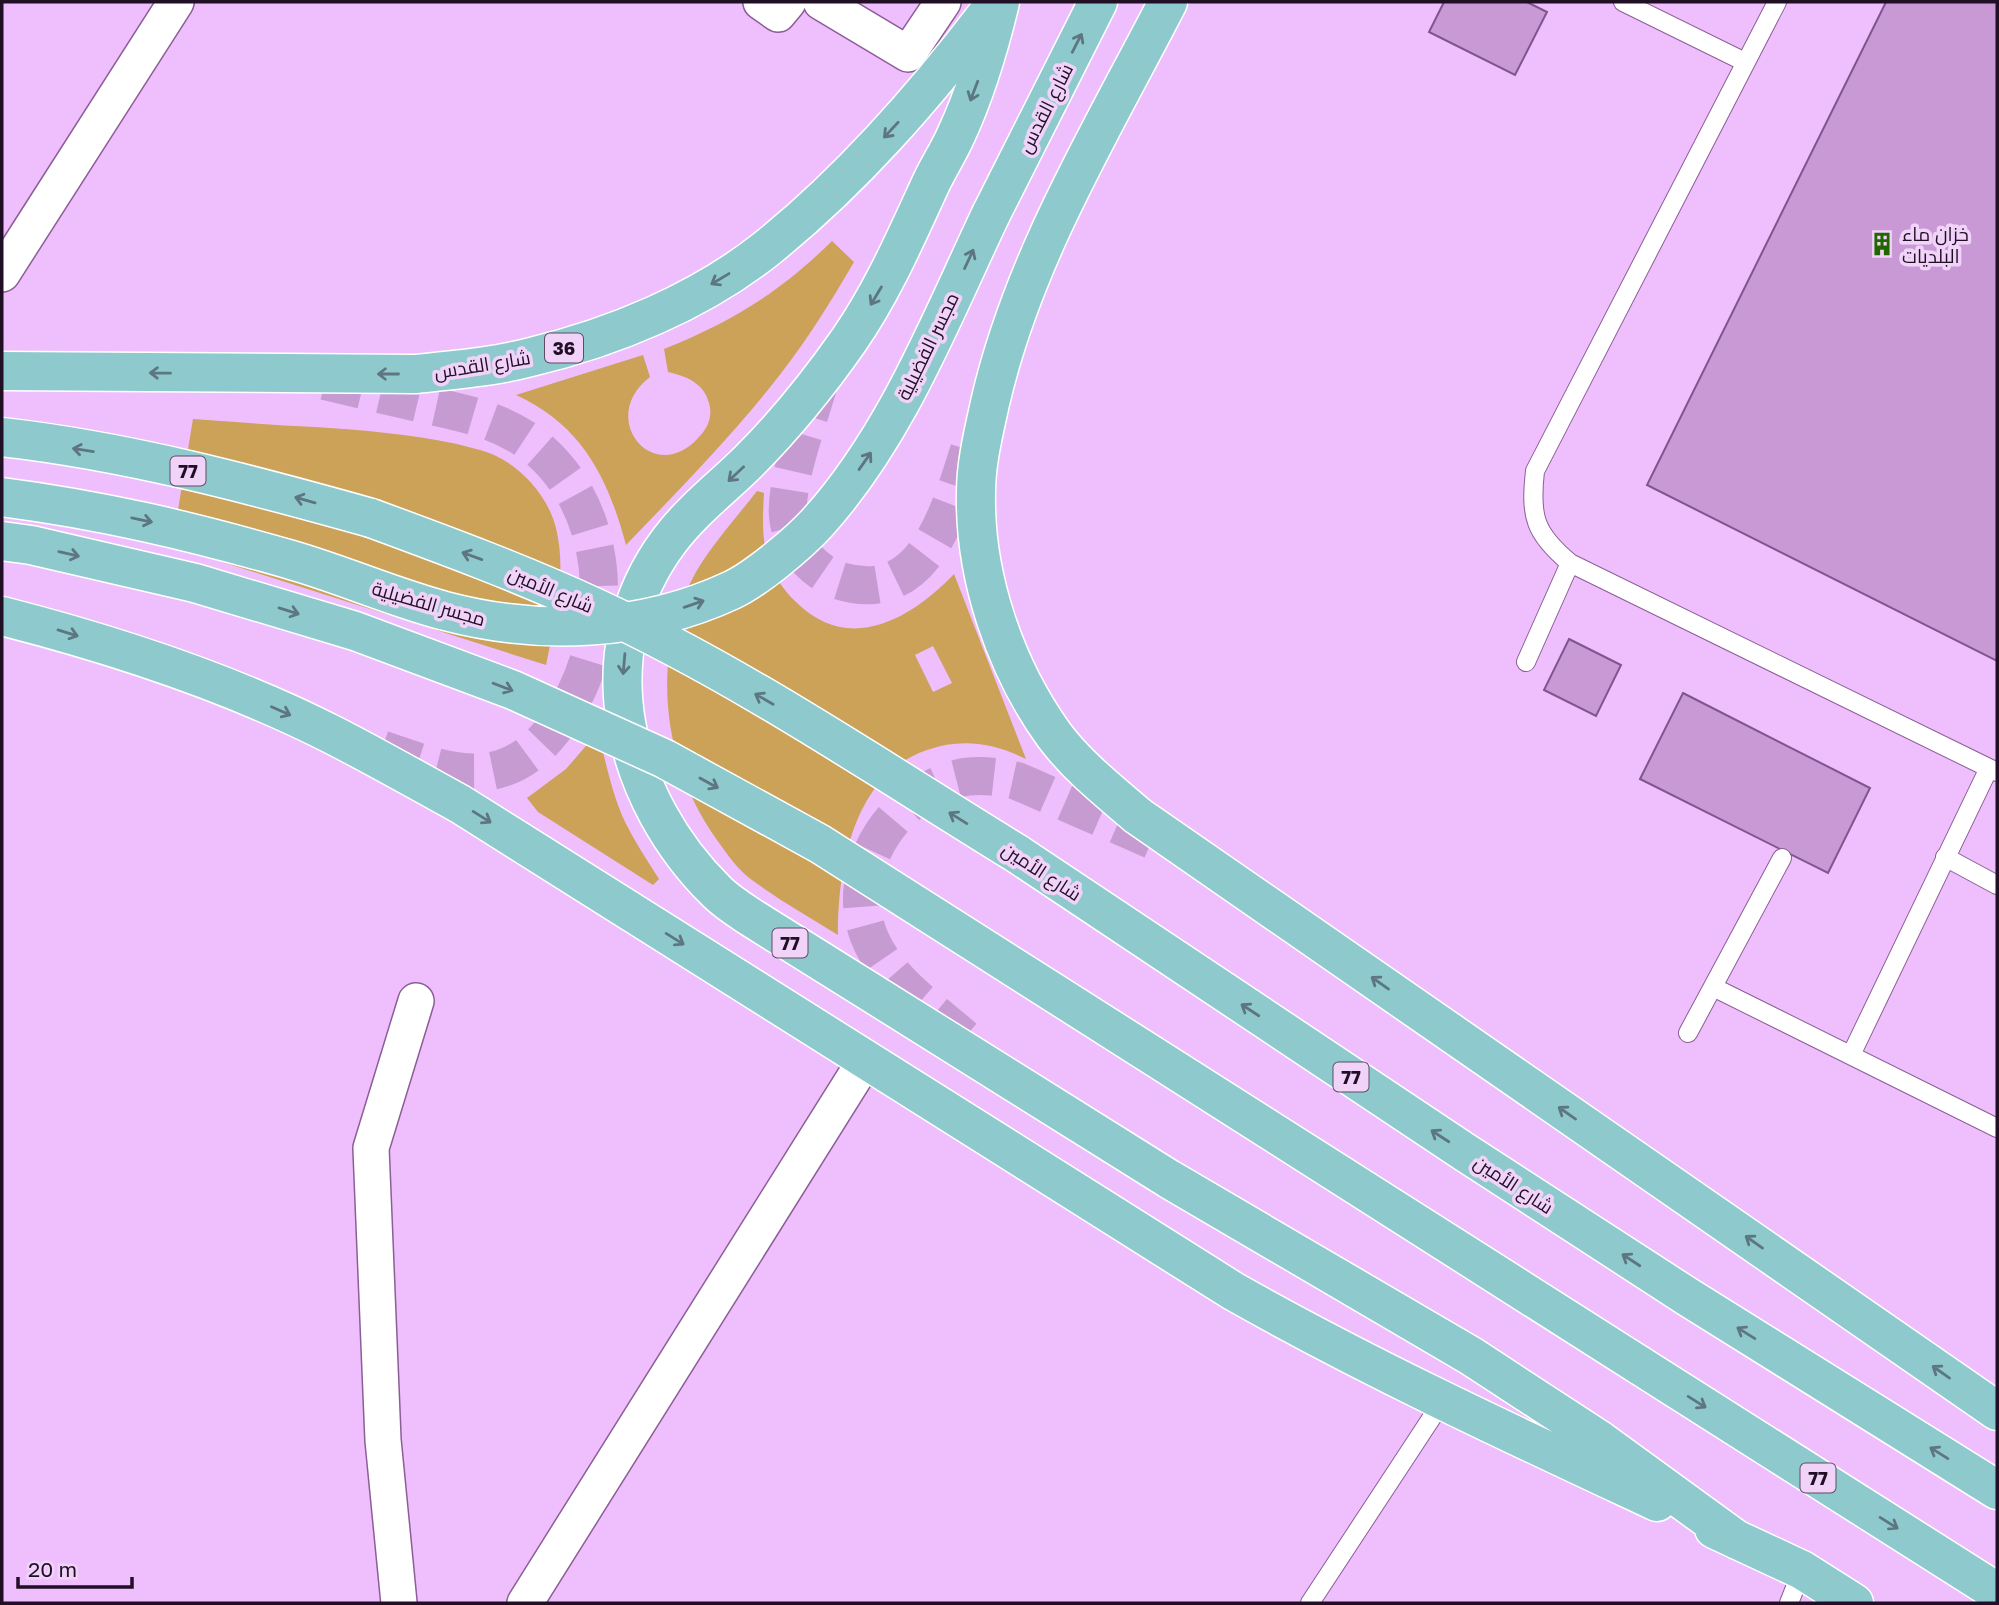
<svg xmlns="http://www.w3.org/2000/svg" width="1999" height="1605" font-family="'Golos Text',Cairo,sans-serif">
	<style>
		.green { fill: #cca158; fill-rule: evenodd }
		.building { fill: #c999d6; stroke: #80548c; stroke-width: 2 }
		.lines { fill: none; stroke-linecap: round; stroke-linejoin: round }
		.primary-tunnel { stroke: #c69bd1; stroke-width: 38; stroke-dasharray: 38 19; stroke-linecap: butt }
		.service-casing { stroke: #8b5e96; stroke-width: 20 }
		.minor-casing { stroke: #8b5e96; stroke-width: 38 }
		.primary-casing { stroke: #fff; stroke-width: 41 }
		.service { stroke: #fff; stroke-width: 18 }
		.minor { stroke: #fff; stroke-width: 35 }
		.primary { stroke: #8ecacd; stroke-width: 38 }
		.primary-bridge-casing { stroke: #fff; stroke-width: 41; stroke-linecap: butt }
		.primary-bridge { stroke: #8ecacd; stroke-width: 38 }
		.oneway { stroke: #5d7682 }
		.labels { text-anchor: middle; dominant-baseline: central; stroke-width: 7; stroke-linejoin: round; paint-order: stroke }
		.shield { fill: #f1d3f9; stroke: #5f4a65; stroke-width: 2 }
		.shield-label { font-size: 18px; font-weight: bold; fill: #210f26 }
		.street-label { font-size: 19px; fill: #210f26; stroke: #f1d3f9 }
		.poi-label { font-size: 19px; fill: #210f26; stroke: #f1d3f9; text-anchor: start }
	</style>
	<rect width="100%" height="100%" fill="#efbefc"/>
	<path class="green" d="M832,241L854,262C828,307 800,351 767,391C723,445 674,495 626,545C608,478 582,425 516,395L643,355L650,377C596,418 654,488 699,437C708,428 713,416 709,403C704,383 686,376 668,372L664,349C733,321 779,293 832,241Z
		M193,419C234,422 274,425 315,427C363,430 409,434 457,444C472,448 488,451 502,459C527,473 549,500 556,528C567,573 555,621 546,665L172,546Z
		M757,491L764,493C763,510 762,530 765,547C768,567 781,588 796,602C849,655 911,619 954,574L1026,759C993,743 962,738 927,750C853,775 838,867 838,935C809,917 779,900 752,880C738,870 727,854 717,840C662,764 649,656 696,572C713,543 737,517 757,491ZM933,646L952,683L933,692L915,655Z
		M598,732C606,763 612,794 625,822C635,842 647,860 659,879L653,885L538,812L527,798L566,769Z"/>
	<path class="building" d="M1444,2H1527L1547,12L1515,75L1429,32Z
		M1886,2H1997V661L1647,485Z
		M1569,639L1621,665L1596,716L1544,690Z
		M1683,693L1870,788L1828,873L1640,779Z"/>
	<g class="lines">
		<path class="primary-tunnel" d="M820,380C810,416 785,481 788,516C790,541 806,563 828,576C842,583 859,586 874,585C939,578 956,484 975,433
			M325,381C356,388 387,396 418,403C458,412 499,419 532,444C614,508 616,632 564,714C546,742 524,765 491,771C453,778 413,759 377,748
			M964,1038C932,1010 891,983 872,943C841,880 886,802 949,781C971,773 995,776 1017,781L1168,847"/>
		<g class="service-casing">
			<path id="service" d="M1623,2L1745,62
				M1777,2L1535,471C1530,516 1534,533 1570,563L1997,772
				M1526,662L1570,563
				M1945,857L1997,885
				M1713,987L1997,1128
				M1688,1033L1782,858
				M1851,1055L1989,768
				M1310,1603L1442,1402
				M1789,1603L1802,1570"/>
		</g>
		<g class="minor-casing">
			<path id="minor" d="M761,2L778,14L788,2
				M821,2L908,54L943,2
				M2,274L176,2
				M399,1603L383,1440L371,1148L416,1001
				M525,1603L866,1059"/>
		</g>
		<g class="primary-casing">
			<path id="primary" d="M1000,2C989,48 976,92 956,135C949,151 939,166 931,183C906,237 883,291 849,340C819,383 786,424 749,461C723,487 692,510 669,541C585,653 623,800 717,892C727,902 740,910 752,918L1169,1179L1471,1356L1601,1441L1737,1540
				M1168,2C1101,132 1023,259 990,403C984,431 976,462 976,492C974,576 1005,667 1054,735C1077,766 1109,791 1138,816L1997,1411
				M991,214L1098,2
				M2,371L415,374C454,370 493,367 531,357C614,337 699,302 766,249C852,180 925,96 991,9
				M2,437C127,451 250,484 371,518
				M2,616C115,645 229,682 333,735C376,757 418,781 460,804L1233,1291C1371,1369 1514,1435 1657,1502
				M1016,853L1463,1151L1688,1297L1997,1490
				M1639,1365L1997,1592
				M1714,1529L1802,1570L1854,1603"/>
		</g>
		<use href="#service" class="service"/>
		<use href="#minor" class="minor"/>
		<use href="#primary" class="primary"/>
		<g class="primary-bridge-casing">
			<path id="primary-bridge" d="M2,497C102,510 191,531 288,559C341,574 392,597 445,611C540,636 642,632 732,590C757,578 799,543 818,522C897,434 941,319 991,214
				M371,518C447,546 523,574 596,608C743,676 879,769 1016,853
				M2,541L31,545L195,583L355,631L513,690L665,759L820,844L1639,1365"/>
		</g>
		<use href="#primary-bridge" class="primary-bridge"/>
	</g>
	<defs><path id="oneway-shaft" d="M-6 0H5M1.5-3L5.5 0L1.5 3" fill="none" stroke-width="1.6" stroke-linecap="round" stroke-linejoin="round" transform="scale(1.75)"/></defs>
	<g class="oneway">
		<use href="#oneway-shaft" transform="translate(1077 43) rotate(-63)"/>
		<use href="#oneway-shaft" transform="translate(974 91) rotate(111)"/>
		<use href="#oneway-shaft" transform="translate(891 130) rotate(133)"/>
		<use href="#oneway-shaft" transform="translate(969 259) rotate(-65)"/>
		<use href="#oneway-shaft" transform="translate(720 279) rotate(149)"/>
		<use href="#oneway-shaft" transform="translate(876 296) rotate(121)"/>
		<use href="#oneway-shaft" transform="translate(160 373) rotate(-179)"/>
		<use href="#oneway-shaft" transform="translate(388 374) rotate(180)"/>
		<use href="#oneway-shaft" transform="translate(83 450) rotate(-171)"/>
		<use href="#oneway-shaft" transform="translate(865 461) rotate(-55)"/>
		<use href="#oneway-shaft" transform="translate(736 474) rotate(137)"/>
		<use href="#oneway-shaft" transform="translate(305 500) rotate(-164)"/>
		<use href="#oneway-shaft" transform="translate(142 520) rotate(12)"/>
		<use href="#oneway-shaft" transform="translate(69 554) rotate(13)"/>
		<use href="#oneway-shaft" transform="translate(472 556) rotate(-160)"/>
		<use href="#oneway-shaft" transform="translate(694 604) rotate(-19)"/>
		<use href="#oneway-shaft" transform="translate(289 611) rotate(17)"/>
		<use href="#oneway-shaft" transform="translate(68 633) rotate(17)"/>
		<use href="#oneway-shaft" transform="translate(624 664) rotate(95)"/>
		<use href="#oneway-shaft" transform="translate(503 687) rotate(21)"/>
		<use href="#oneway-shaft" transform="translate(764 699) rotate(-150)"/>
		<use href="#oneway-shaft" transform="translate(281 711) rotate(24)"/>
		<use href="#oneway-shaft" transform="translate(709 783) rotate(29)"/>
		<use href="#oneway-shaft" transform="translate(482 817) rotate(32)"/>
		<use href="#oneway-shaft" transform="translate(958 818) rotate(-148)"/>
		<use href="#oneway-shaft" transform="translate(675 939) rotate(32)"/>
		<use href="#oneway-shaft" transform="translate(1380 983) rotate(-145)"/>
		<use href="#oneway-shaft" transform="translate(1250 1010) rotate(-147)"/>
		<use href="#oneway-shaft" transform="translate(1567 1113) rotate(-145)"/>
		<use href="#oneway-shaft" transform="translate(1440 1136) rotate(-147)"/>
		<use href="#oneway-shaft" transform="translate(1754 1242) rotate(-145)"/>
		<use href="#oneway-shaft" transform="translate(1631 1260) rotate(-147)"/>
		<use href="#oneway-shaft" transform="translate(1746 1333) rotate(-148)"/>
		<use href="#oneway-shaft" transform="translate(1941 1372) rotate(-145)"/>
		<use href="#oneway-shaft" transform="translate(1697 1402) rotate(32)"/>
		<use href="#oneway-shaft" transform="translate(1939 1453) rotate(-148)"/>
		<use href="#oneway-shaft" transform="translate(1889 1523) rotate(32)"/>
	</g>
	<defs>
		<g id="building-bare" transform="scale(1.89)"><path d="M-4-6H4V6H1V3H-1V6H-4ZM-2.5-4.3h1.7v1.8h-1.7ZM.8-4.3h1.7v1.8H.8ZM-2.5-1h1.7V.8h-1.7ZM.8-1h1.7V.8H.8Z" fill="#206700" stroke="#f1d3f9" stroke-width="2.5" paint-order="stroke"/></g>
	</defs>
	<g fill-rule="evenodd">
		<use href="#building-bare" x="1882" y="244"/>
	</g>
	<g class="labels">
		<g class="shield">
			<rect x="545" y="333.5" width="38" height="29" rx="5"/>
			<rect x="170.5" y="456.5" width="35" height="29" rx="5"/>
			<rect x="772.5" y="928.5" width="35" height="29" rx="5"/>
			<rect x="1333.5" y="1062.5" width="35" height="29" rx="5"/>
			<rect x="1800.5" y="1463.5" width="35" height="29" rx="5"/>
		</g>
		<g class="shield-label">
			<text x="564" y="348">36</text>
			<text x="188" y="471">77</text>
			<text x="790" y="943">77</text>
			<text x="1351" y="1077">77</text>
			<text x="1818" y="1478">77</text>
		</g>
		<g class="street-label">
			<text transform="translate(1045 108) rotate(-63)">شارع القدس</text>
			<text transform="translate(927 346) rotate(-64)">مجسر الفضيلية</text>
			<text transform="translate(482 364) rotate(-9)">شارع القدس</text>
			<text transform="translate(551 589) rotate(23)">شارع الأمين</text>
			<text transform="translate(429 603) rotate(16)">مجسر الفضيلية</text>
			<text transform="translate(1042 871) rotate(33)">شارع الأمين</text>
			<text transform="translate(1514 1184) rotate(33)">شارع الأمين</text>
		</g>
		<g class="poi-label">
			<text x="1902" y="233">خزان ماء<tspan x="1902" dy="22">البلديات</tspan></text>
		</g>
	</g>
	<rect width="1999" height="1605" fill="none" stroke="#210f26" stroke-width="7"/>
	<path d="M18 1577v10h114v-10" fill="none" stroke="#210f26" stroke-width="3.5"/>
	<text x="28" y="1577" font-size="21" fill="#210f26" stroke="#f1d3f9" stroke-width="5" paint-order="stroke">20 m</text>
</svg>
